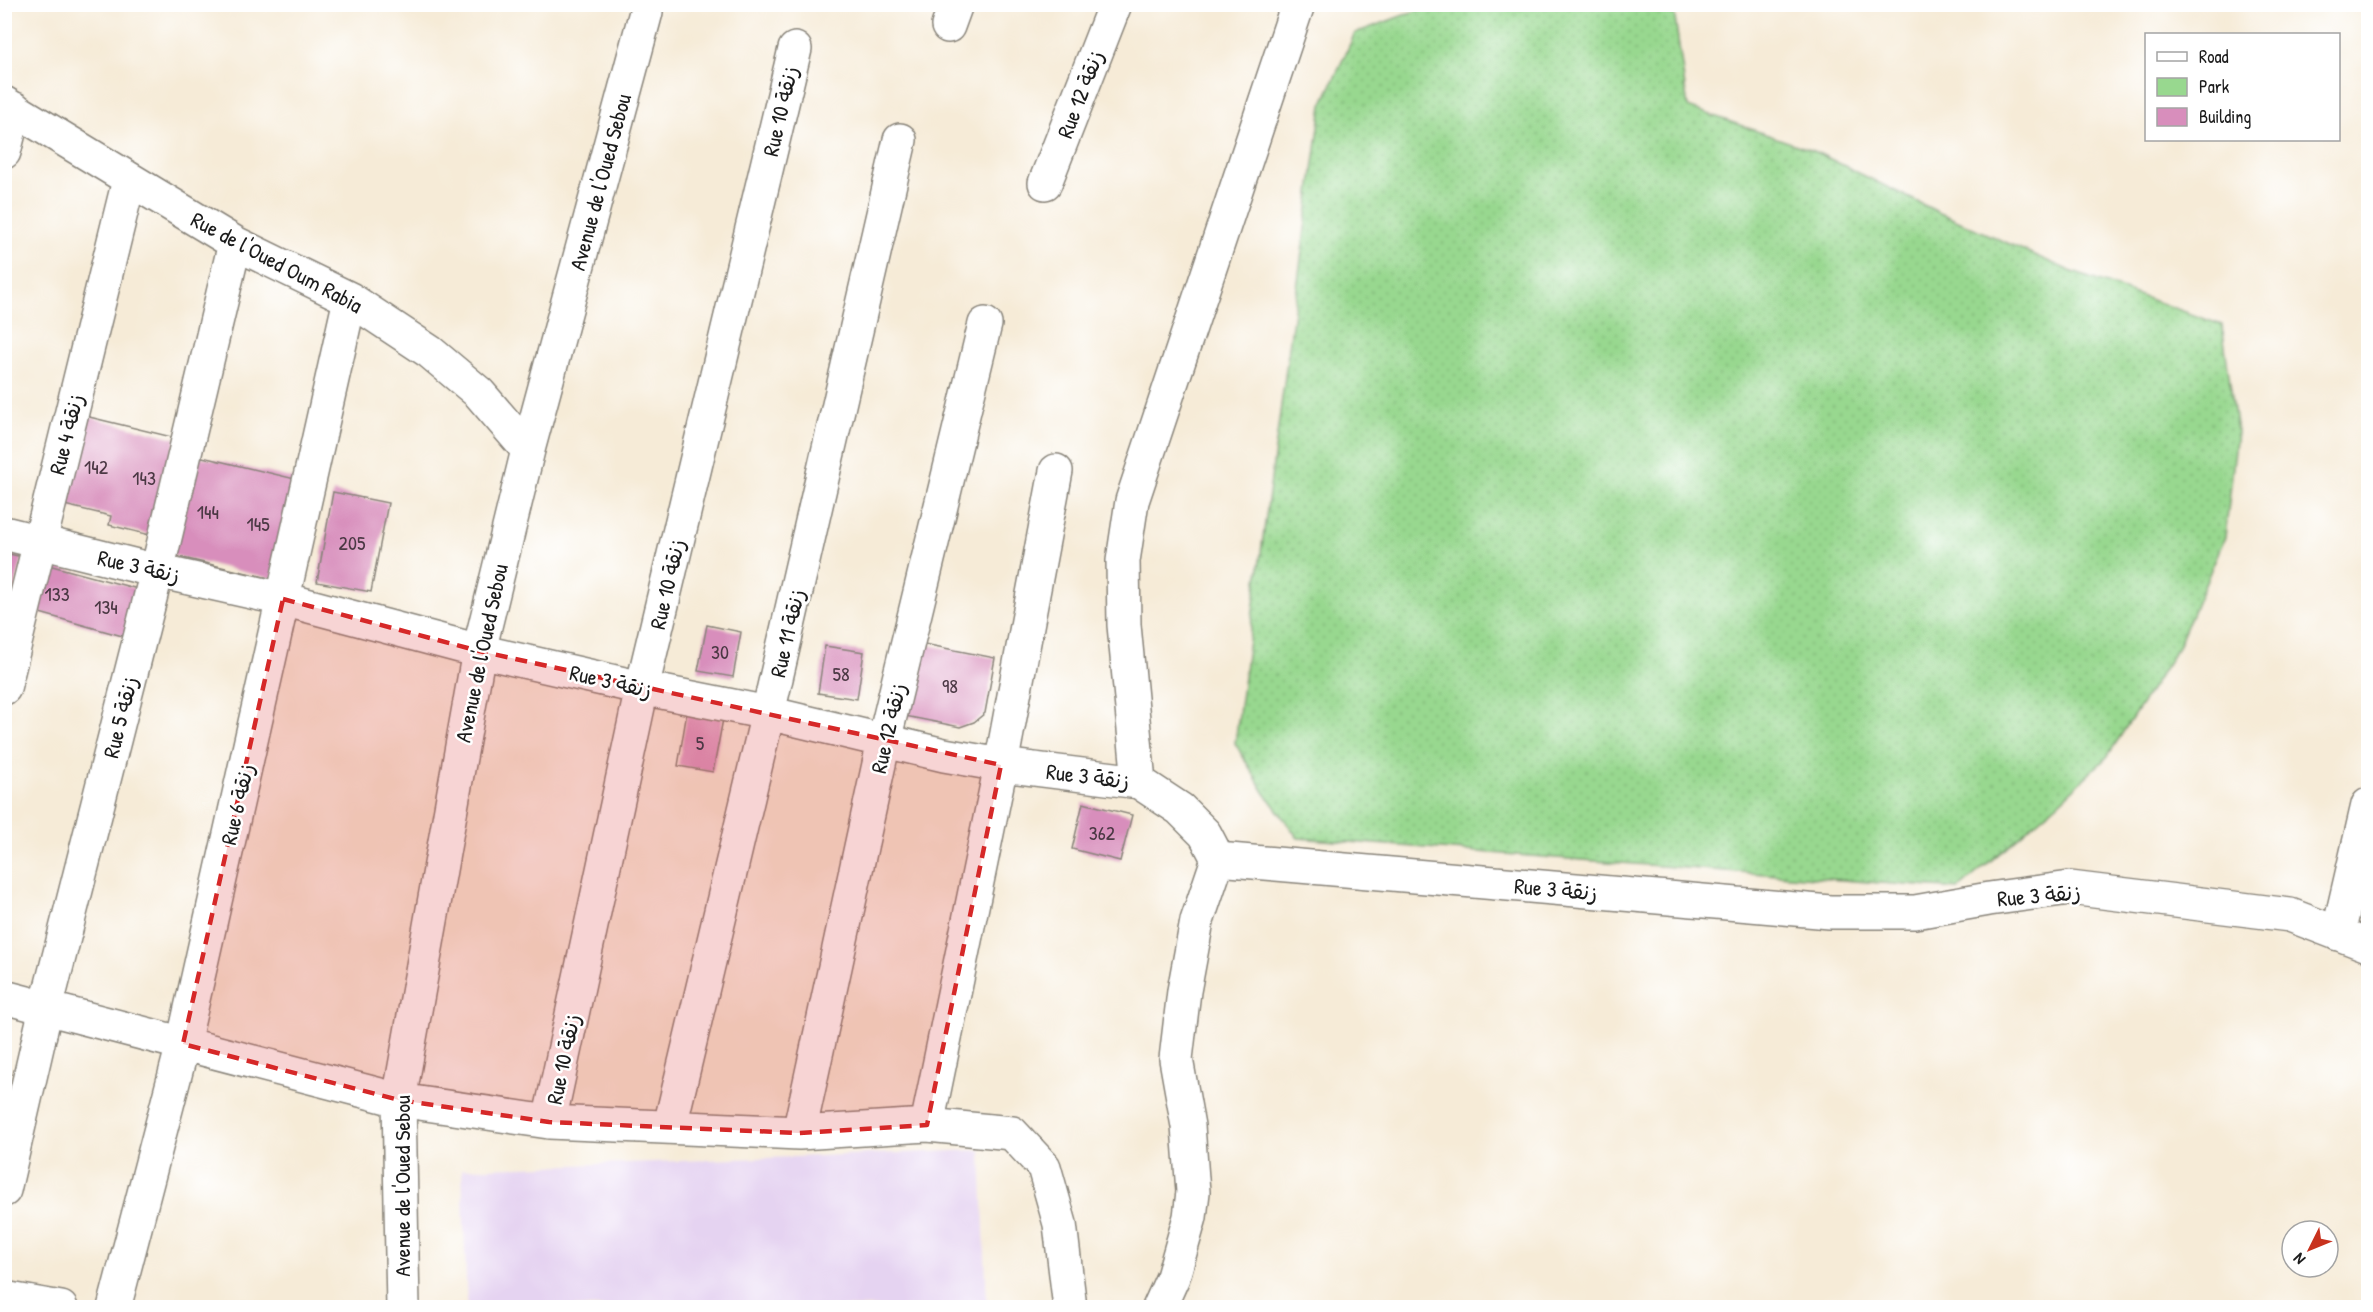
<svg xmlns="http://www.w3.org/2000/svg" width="2373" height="1312" font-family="'Patrick Hand','Playpen Sans Arabic',sans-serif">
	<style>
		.built { fill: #e5d3f1 }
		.green { fill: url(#green-dots); stroke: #5a7a56; stroke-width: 1.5 }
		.building { fill: #d88ebc }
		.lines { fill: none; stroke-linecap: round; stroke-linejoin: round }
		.minor-casing { stroke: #89847a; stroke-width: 36 }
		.minor { stroke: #fff; stroke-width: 33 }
		.marked { fill: #d62828; fill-opacity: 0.2; stroke: #d62828; stroke-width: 4.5; stroke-dasharray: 12 8; stroke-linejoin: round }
		.labels { text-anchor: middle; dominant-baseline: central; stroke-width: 5; stroke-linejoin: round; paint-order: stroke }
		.number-label { font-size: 20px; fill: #4b3844 }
		.street-label { font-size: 22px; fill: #1c1c1c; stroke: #fff }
	</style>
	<defs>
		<pattern id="green-dots" width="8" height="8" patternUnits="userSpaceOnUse" patternTransform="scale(1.5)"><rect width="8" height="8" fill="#98d88f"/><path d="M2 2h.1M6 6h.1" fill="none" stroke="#82b97b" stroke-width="1.8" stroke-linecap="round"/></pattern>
	</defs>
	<rect width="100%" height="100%" fill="#fff"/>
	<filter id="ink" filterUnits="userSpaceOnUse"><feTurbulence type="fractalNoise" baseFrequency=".0167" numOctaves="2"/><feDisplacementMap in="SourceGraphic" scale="12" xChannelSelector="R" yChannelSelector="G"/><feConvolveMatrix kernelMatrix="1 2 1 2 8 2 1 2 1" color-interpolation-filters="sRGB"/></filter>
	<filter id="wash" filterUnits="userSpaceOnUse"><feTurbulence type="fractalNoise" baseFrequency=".008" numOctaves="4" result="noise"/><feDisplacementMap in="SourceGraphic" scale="24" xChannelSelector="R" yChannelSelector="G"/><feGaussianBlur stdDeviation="1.35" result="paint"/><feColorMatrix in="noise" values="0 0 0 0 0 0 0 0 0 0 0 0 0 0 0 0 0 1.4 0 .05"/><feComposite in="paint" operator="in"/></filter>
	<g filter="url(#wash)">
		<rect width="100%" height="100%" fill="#f6ebd7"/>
		<path class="built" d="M981,1150L987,1307H467L462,1169Z"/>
		<path class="green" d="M1431,5H1673L1688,107L1814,151L1940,213L2070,271L2222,325L2237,432L2225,537L2177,649L2107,757L2057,804L1958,889L1298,838L1264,792L1235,743L1322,105L1355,33Z"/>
		<g id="blocks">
			<path class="building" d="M81,415L176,438L154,536L109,525L111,516L60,504Z
				M194,455L295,479L273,579L171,555Z
				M333,492L388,503L371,592L317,582Z
				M4,553L23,557L8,614L4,613Z
				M41,563L138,589L126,637L29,610Z
				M707,625L741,632L733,677L698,671Z
				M919,643L995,658L985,713L974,722L960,727L905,716Z
				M825,646L864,652L857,699L818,693Z
				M687,712L723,719L713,772L678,766Z
				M1083,803L1132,815L1120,861L1072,849Z"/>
		</g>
	</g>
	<g filter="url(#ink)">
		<use href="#blocks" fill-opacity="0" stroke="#89847a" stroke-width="1.5"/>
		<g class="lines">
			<g class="minor-casing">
				<path id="minor" d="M948,26L956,4
					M4,103L235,243L350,299L430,352L479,393L528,450
					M4,152L15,109
					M1045,183L1115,4
					M4,533L157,571L283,599L479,651L642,688L768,713L944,755L1001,765L1139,782L1180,809L1205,834L1218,859L1830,912H1915L1989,899L2070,888L2290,915L2368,945
					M4,688L129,180
					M1139,782L1124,625L1123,561L1132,501L1298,4
					M2338,934L2368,805
					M4,997L399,1100L549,1122L799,1133L927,1125L1012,1133L1044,1167L1060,1224L1070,1308
					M549,1122L642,688L795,49
					M927,1125L1001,765L1056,471
					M670,1126L768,713L900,140
					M799,1133L884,741L985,324
					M4,1190L46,1008L157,571L235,243
					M4,1298L61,1308
					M114,1308L183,1044L350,299
					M403,1308L399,1100L479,651L528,450L646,12
					M1159,1308L1173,1277L1190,1217L1193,1192L1188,1126L1176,1059L1184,991L1197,921L1218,859"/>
			</g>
			<use href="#minor" class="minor"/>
		</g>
	</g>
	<path class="marked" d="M283,599L479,651L1001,765L927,1125L799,1133L549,1122L399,1100L183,1044Z"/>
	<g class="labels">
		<g class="number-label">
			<text x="96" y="466">142</text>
			<text x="144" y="477">143</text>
			<text x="208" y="511">144</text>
			<text x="258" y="523">145</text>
			<text x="352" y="542">205</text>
			<text x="57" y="593">133</text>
			<text x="106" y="606">134</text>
			<text x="720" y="651">30</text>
			<text x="841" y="673">58</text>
			<text x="950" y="685">98</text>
			<text x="700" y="742">5</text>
			<text x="1102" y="832">362</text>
		</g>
		<g class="street-label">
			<text transform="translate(1080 94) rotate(-69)">Rue 12 زنقة</text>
			<text transform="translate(780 111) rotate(-77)">Rue 10 زنقة</text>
			<text transform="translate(600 182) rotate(-75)">Avenue de l'Oued Sebou</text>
			<text transform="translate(277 262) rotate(28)">Rue de l'Oued Oum Rabia</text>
			<text transform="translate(66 434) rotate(-76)">Rue 4 زنقة</text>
			<text transform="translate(139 566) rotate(13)">Rue 3 زنقة</text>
			<text transform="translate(667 584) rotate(-77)">Rue 10 زنقة</text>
			<text transform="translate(787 633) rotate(-77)">Rue 11 زنقة</text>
			<text transform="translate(481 653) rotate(-78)">Avenue de l'Oued Sebou</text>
			<text transform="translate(611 681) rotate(13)">Rue 3 زنقة</text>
			<text transform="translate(120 717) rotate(-76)">Rue 5 زنقة</text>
			<text transform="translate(888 728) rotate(-77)">Rue 12 زنقة</text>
			<text transform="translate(1088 776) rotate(7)">Rue 3 زنقة</text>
			<text transform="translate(237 804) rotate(-77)">Rue 6 زنقة</text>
			<text transform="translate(1556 889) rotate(5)">Rue 3 زنقة</text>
			<text transform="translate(2039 895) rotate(-5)">Rue 3 زنقة</text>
			<text transform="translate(563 1059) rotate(-78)">Rue 10 زنقة</text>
			<text transform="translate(402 1186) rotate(-90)">Avenue de l'Oued Sebou</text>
		</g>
	</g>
	<rect width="2373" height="1312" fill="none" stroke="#fff" stroke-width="24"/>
	<rect x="2145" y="33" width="195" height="108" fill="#ffffff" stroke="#a4a4a4" stroke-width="1.5"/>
	<rect x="2157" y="52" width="30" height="9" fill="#ffffff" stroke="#a4a4a4" stroke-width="1.5"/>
	<text x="2199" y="63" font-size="18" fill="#1c1c1c">Road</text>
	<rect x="2157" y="78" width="30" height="18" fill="#98d88f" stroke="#a4a4a4" stroke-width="1.5"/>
	<text x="2199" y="93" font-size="18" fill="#1c1c1c">Park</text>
	<rect x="2157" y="108" width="30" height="18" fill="#d88ebc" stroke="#a4a4a4" stroke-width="1.5"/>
	<text x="2199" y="123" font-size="18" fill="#1c1c1c">Building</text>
	<g transform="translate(2310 1249) rotate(227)"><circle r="28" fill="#ffffff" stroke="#a4a4a4" stroke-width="1.5"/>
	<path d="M0-4.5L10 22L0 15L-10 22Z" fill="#c8321e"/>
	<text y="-9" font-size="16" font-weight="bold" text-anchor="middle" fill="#1c1c1c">N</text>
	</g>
</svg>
